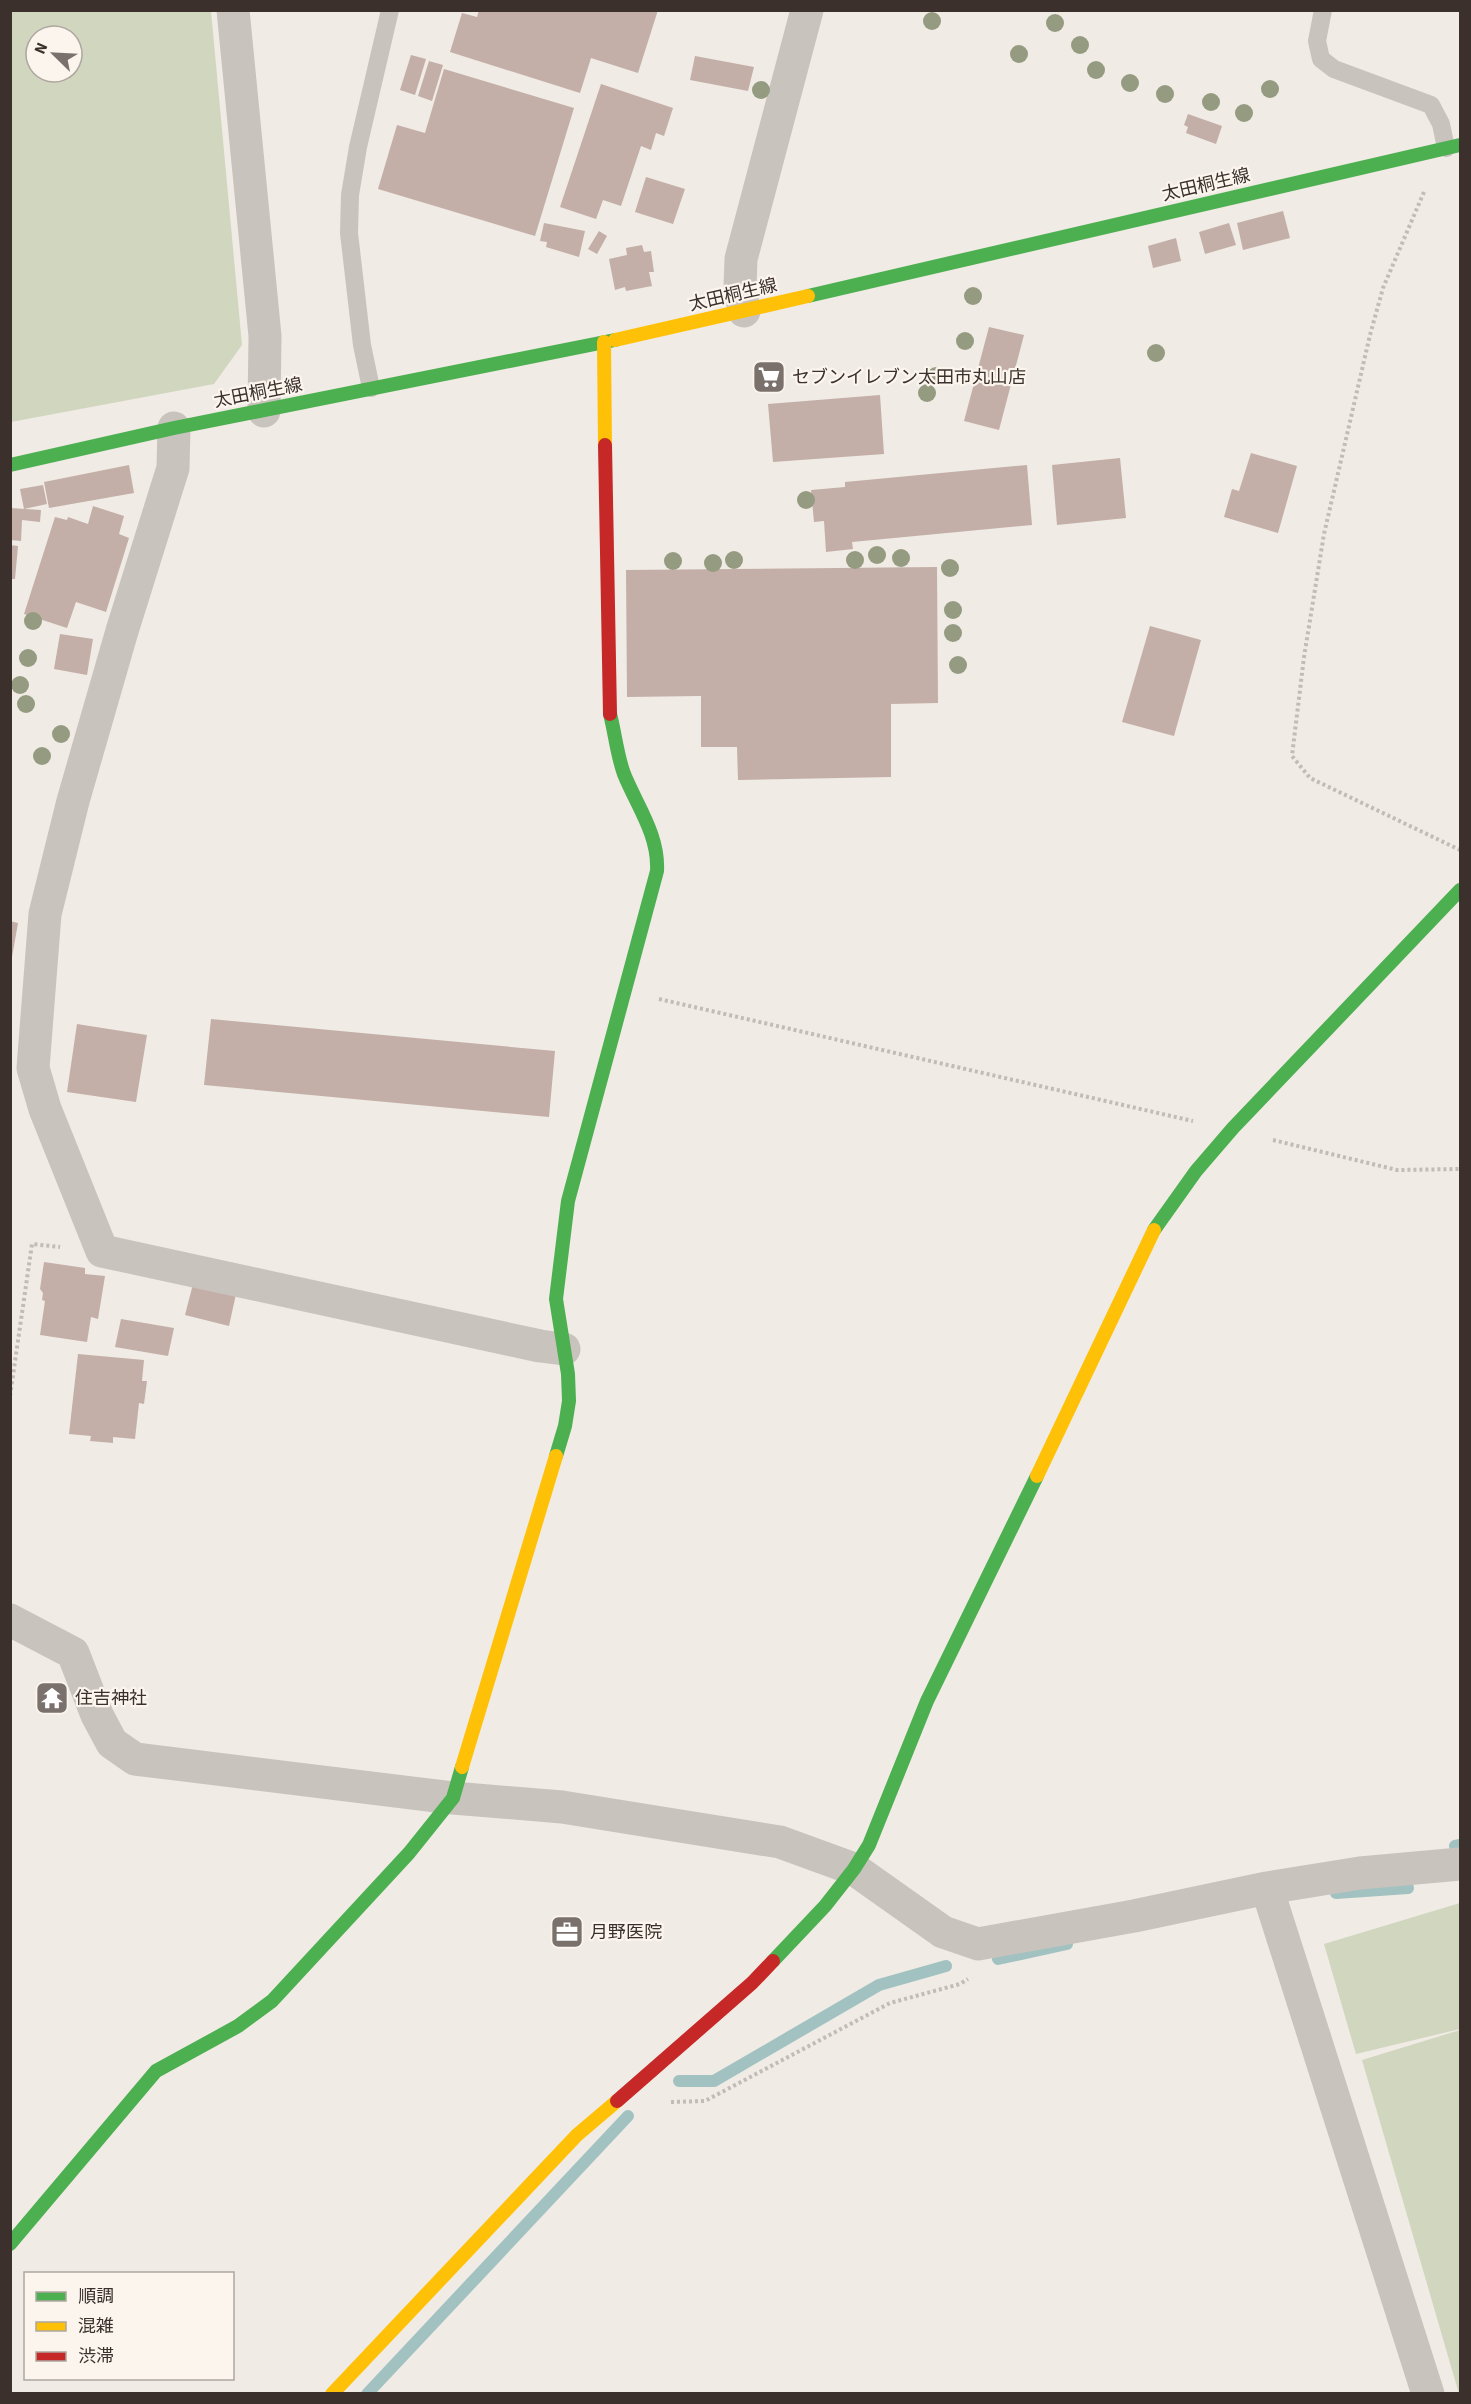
<svg xmlns="http://www.w3.org/2000/svg" width="1471" height="2404" font-family="'Source Sans 3','Noto Sans JP',sans-serif">
	<style>
		.green { fill: #d1d6bf; fill-rule: evenodd }
		.lines { fill: none; stroke-linecap: round; stroke-linejoin: round }
		.stream { stroke: #a1c2c1; stroke-width: 12 }
		.building { fill: #c3afa7 }
		.path { stroke: #c2bbb6; stroke-width: 4; stroke-dasharray: 3 3; stroke-linecap: butt }
		.lane { stroke: #c9c3be; stroke-width: 18 }
		.street { stroke: #c9c3be; stroke-width: 33 }
		.fast { stroke: #4caf50; stroke-width: 14 }
		.slow { stroke: #ffc107; stroke-width: 14 }
		.jam { stroke: #c62828; stroke-width: 14 }
		.tree { fill: #959b80 }
		.labels { text-anchor: middle; dominant-baseline: central; stroke-width: 4.5; stroke-linejoin: round; paint-order: stroke }
		.street-label { font-size: 18px; fill: #3b302b; stroke: #fbf5ee }
		.poi-label { font-size: 18px; fill: #3b302b; stroke: #fbf5ee; text-anchor: start }
	</style>
	<rect width="100%" height="100%" fill="#f0ebe5"/>
	<path class="green" d="M11,10L211,11L242,345L214,384L11,422ZM36,36H72V72H36Z
		M1460,1903V2029L1356,2054L1324,1944Z
		M1460,2030V2393L1459,2394L1362,2060Z"/>
	<g class="lines">
		<path class="stream" d="M1455,1846L1460,1845
			M1336,1893L1408,1888
			M998,1959L1067,1944
			M679,2081H714L879,1985L946,1966
			M367,2394L628,2116"/>
	</g>
	<path class="building" d="M479,10H658L638,73L591,58L580,93L450,52L462,13L477,17Z
		M411,55L426,59L415,95L400,90Z
		M695,56L754,67L748,91L690,80Z
		M429,61L443,65L432,101L418,96Z
		M444,69L574,108L535,236L378,189L397,125L425,133Z
		M601,84L673,108L664,136L656,133L651,150L641,146L621,206L603,200L596,219L560,207Z
		M1188,114L1222,126L1216,144L1186,133L1188,127L1184,125Z
		M646,177L685,189L673,224L635,212Z
		M1283,211L1290,238L1243,250L1237,223Z
		M544,223L585,231L579,257L546,247L547,242L540,241Z
		M1229,223L1236,245L1205,254L1199,232Z
		M599,231L607,236L597,254L588,249Z
		M1176,238L1181,261L1153,268L1148,246Z
		M642,245L644,252L651,251L654,272H649L652,286L626,291L625,287L615,290L609,259L627,255L626,248Z
		M989,327L1024,335L999,430L964,421Z
		M880,395L884,454L773,462L768,404Z
		M1251,453L1297,466L1278,533L1224,517L1232,489L1239,491Z
		M1120,458L1126,518L1057,525L1052,465Z
		M129,465L134,493L49,508L44,482Z
		M1027,465L1032,525L852,542L853,549L826,552L824,521L814,522L811,490L845,487V482Z
		M43,485L47,504L24,509L20,489Z
		M93,506L124,516L119,534L129,538L106,612L76,602L67,628L24,614L55,517L67,520L68,517L88,524Z
		M10,508L41,510L40,522L22,520L21,541L10,540Z
		M10,545L18,546L15,579H10Z
		M937,567L938,703L891,704V777L738,780L737,747H701V696L627,697L626,570Z
		M1150,626L1201,640L1174,736L1122,722Z
		M60,634L93,639L87,675L54,669Z
		M10,921L18,923L12,957L10,956Z
		M211,1019L555,1051L549,1117L204,1085Z
		M77,1024L147,1035L136,1102L67,1092Z
		M44,1262L85,1268V1274L105,1276L98,1319L91,1317L87,1342L40,1335L45,1301L42,1300L43,1293L40,1289Z
		M193,1284L236,1294L229,1326L185,1315Z
		M121,1319L174,1328L168,1356L115,1347Z
		M78,1354L144,1360L142,1381H147L144,1404L139,1403L135,1439L113,1437V1443L90,1441L91,1436L69,1434Z"/>
	<g class="lines">
		<path class="path" d="M1424,192L1383,288L1370,335L1324,534L1304,657L1292,756L1310,778L1460,850
			M659,999L1193,1121
			M1273,1140L1397,1170L1460,1169
			M10,1396L32,1244L60,1247
			M671,2102L705,2101L890,2003L960,1984L968,1979"/>
		<path class="lane" d="M1323,10L1317,41L1321,59L1334,69L1431,105L1441,124L1446,148
			M371,388L362,345L349,233L350,195L358,147L390,10"/>
		<path class="street" d="M233,10L265,336L264,411
			M744,311L740,287L741,259L807,10
			M174,428L173,468L122,631L73,801L45,914L33,1068L45,1109L102,1251L540,1346L564,1349
			M10,1620L73,1653L97,1715L112,1743L135,1759L453,1798L562,1807L780,1842L854,1869L943,1932L978,1944L1134,1916L1267,1888L1360,1873L1460,1864
			M1267,1888L1428,2394"/>
		<path class="fast" d="M808,296L1460,145
			M10,465L174,428L615,340
			M1154,1230L1196,1171L1233,1128L1460,890
			M556,1456L565,1426L569,1401L568,1374L556,1299L568,1201L657,871C659,835 637,806 624,774C617,755 615,733 610,714
			M773,1961L825,1906L854,1869L869,1845L927,1701L1037,1476
			M10,2244L156,2071L238,2026L272,2001L409,1853L453,1798L462,1767"/>
		<path class="slow" d="M615,340L808,296
			M604,342L605,445
			M1037,1476L1154,1230
			M462,1767L556,1456
			M332,2394L577,2135L617,2101"/>
		<path class="jam" d="M605,445L610,714
			M617,2101L752,1983L773,1961"/>
	</g>
	<g class="tree">
		<circle cx="932" cy="21" r="9"/>
		<circle cx="1055" cy="23" r="9"/>
		<circle cx="1080" cy="45" r="9"/>
		<circle cx="1019" cy="54" r="9"/>
		<circle cx="1096" cy="70" r="9"/>
		<circle cx="1130" cy="83" r="9"/>
		<circle cx="1270" cy="89" r="9"/>
		<circle cx="761" cy="90" r="9"/>
		<circle cx="1165" cy="94" r="9"/>
		<circle cx="1211" cy="102" r="9"/>
		<circle cx="1244" cy="113" r="9"/>
		<circle cx="973" cy="296" r="9"/>
		<circle cx="965" cy="341" r="9"/>
		<circle cx="1156" cy="353" r="9"/>
		<circle cx="936" cy="376" r="9"/>
		<circle cx="927" cy="393" r="9"/>
		<circle cx="806" cy="500" r="9"/>
		<circle cx="877" cy="555" r="9"/>
		<circle cx="901" cy="558" r="9"/>
		<circle cx="734" cy="560" r="9"/>
		<circle cx="855" cy="560" r="9"/>
		<circle cx="673" cy="561" r="9"/>
		<circle cx="713" cy="563" r="9"/>
		<circle cx="950" cy="568" r="9"/>
		<circle cx="953" cy="610" r="9"/>
		<circle cx="33" cy="621" r="9"/>
		<circle cx="953" cy="633" r="9"/>
		<circle cx="28" cy="658" r="9"/>
		<circle cx="958" cy="665" r="9"/>
		<circle cx="20" cy="685" r="9"/>
		<circle cx="26" cy="704" r="9"/>
		<circle cx="61" cy="734" r="9"/>
		<circle cx="42" cy="756" r="9"/>
	</g>
	<defs>
		<g id="supermarket-square" transform="scale(1.725)"><rect x="-9" y="-9" width="18" height="18" rx="4" fill="#7a716c" stroke="#fbf5ee"/><path d="M-6-5.5h2.5l.6 2H6L4.5 2H-2.5L-4.4-4H-6ZM-1.5 3.2a1.3 1.3 0 1 0 .1 0ZM3 3.2a1.3 1.3 0 1 0 .1 0Z" fill="#fff"/></g>
		<g id="temple-square" transform="scale(1.725)"><rect x="-9" y="-9" width="18" height="18" rx="4" fill="#7a716c" stroke="#fbf5ee"/><path d="M0-6L5-2H3V0L6.5 2.5H4V6H1.5V3h-3V6H-4V2.5H-6.5L-3 0V-2H-5Z" fill="#fff"/></g>
		<g id="office-square" transform="scale(1.725)"><rect x="-9" y="-9" width="18" height="18" rx="4" fill="#7a716c" stroke="#fbf5ee"/><path d="M-6-3h4V-5.5h4V-3h4V5H-6ZM-1-4.5V-3h2v-1.5ZM-6 0V1H6V0Z" fill="#fff"/></g>
	</defs>
	<g fill-rule="evenodd">
		<use href="#supermarket-square" x="769" y="377"/>
		<use href="#temple-square" x="52" y="1698"/>
		<use href="#office-square" x="567" y="1932"/>
	</g>
	<g class="labels">
		<g class="street-label">
			<text transform="translate(1206 185) rotate(-13)">太田桐生線</text>
			<text transform="translate(733 295) rotate(-13)">太田桐生線</text>
			<text transform="translate(258 393) rotate(-11)">太田桐生線</text>
		</g>
		<g class="poi-label">
			<text x="792" y="377">セブンイレブン太田市丸山店</text>
			<text x="75" y="1698">住吉神社</text>
			<text x="590" y="1932">月野医院</text>
		</g>
	</g>
	<rect width="1471" height="2404" fill="none" stroke="#3b302b" stroke-width="24"/>
	<rect x="24" y="2272" width="210" height="108" fill="#fbf5ee" stroke="#aea6a0" stroke-width="1.5"/>
	<rect x="36" y="2292" width="30" height="9" fill="#4caf50" stroke="#aea6a0" stroke-width="1.5"/>
	<text x="78" y="2302" font-size="18" fill="#3b302b">順調</text>
	<rect x="36" y="2322" width="30" height="9" fill="#ffc107" stroke="#aea6a0" stroke-width="1.5"/>
	<text x="78" y="2332" font-size="18" fill="#3b302b">混雑</text>
	<rect x="36" y="2352" width="30" height="9" fill="#c62828" stroke="#aea6a0" stroke-width="1.5"/>
	<text x="78" y="2362" font-size="18" fill="#3b302b">渋滞</text>
	<g transform="translate(54 54) rotate(294)"><circle r="28" fill="#fbf5ee" stroke="#aea6a0" stroke-width="1.5"/>
	<path d="M0-4.5L10 22L0 15L-10 22Z" fill="#7a716c"/>
	<text y="-9" font-size="16" font-weight="bold" text-anchor="middle" fill="#3b302b">N</text>
	</g>
</svg>
